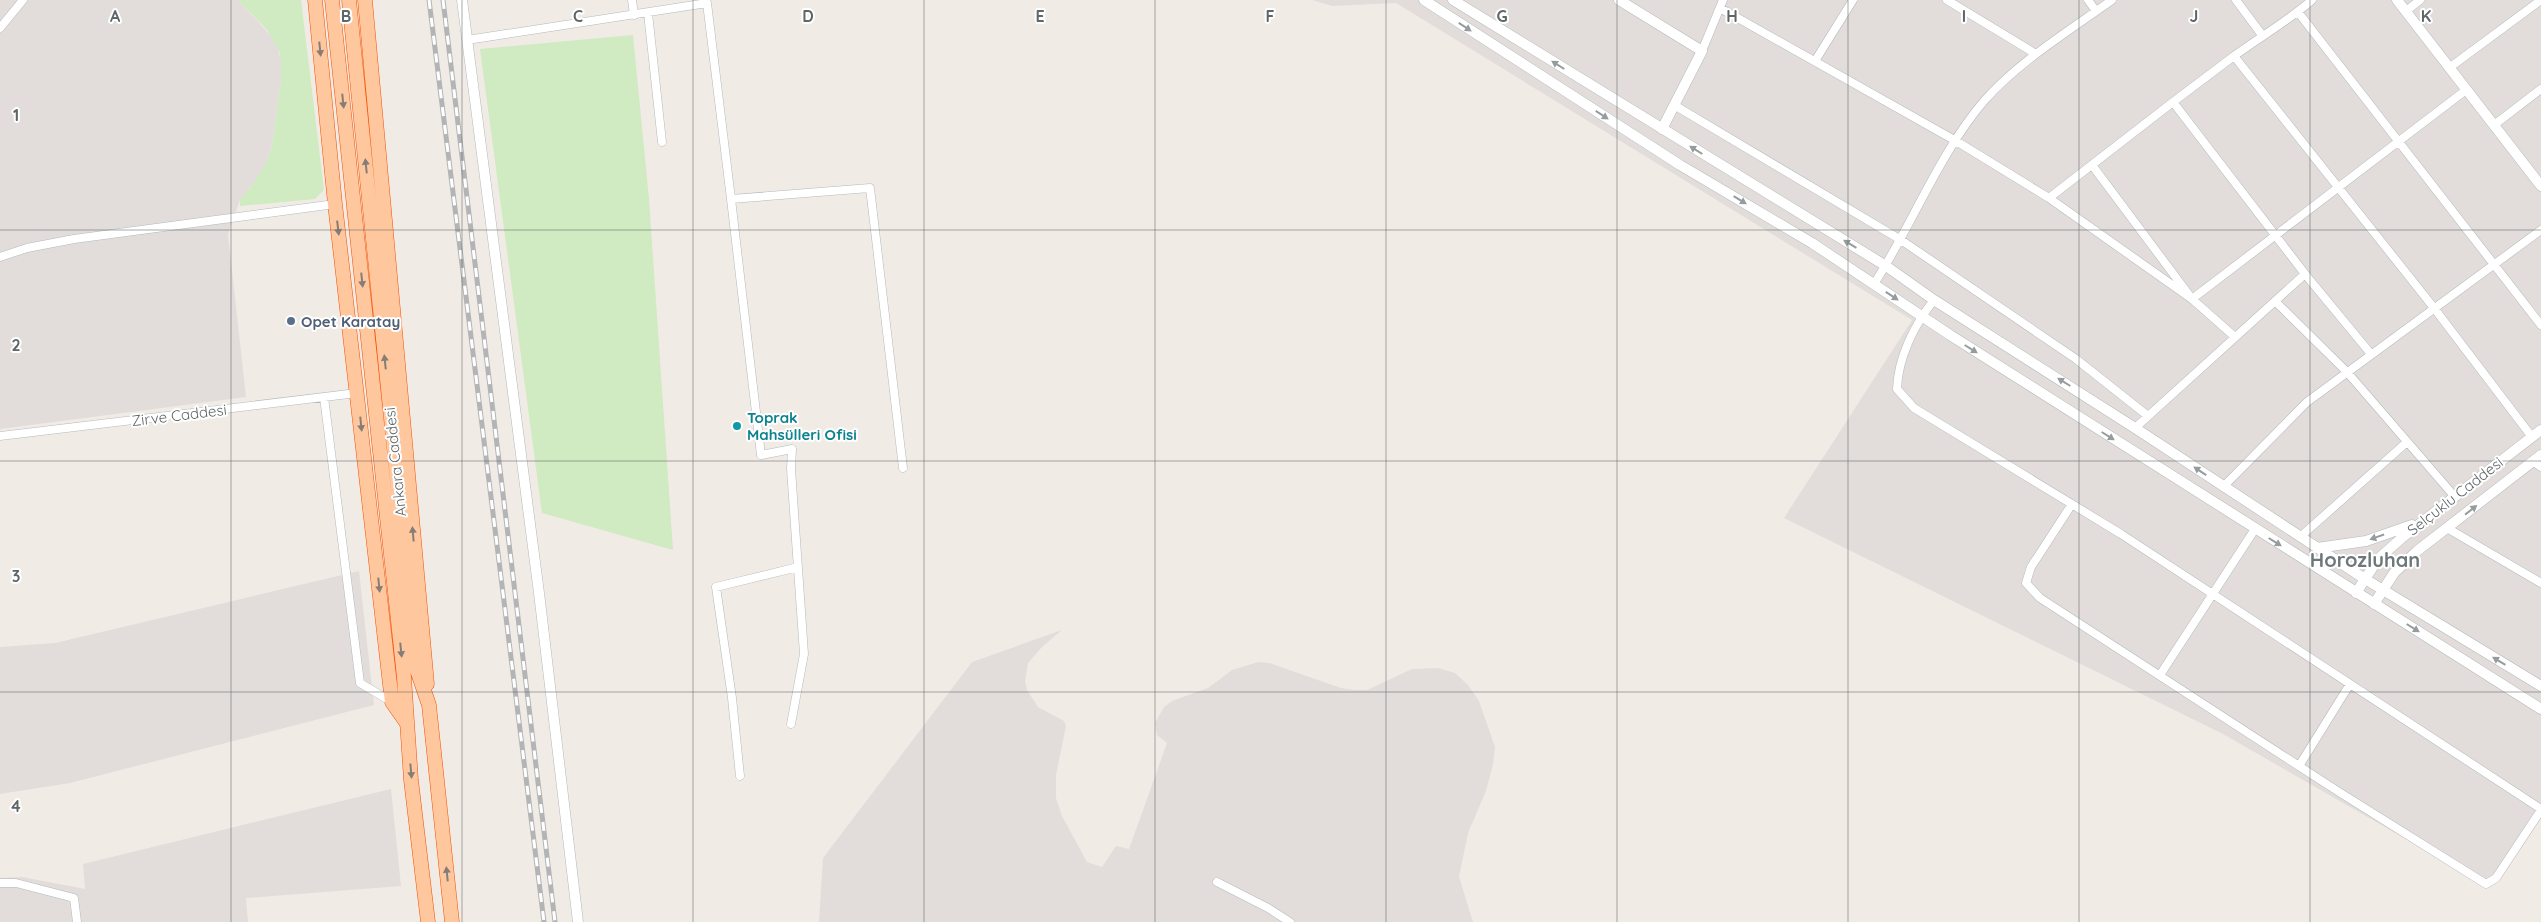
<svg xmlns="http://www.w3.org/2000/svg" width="2541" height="922" font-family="Quicksand,sans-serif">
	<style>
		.industrial { fill: #e2ddda }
		.green { fill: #d0eac1 }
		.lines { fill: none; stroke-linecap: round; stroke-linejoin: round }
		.minor-casing { stroke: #b4b9bc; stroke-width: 9 }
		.tertiary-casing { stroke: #b4b9bc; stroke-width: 11 }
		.trunk-casing { stroke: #f75000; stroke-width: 15 }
		.minor { stroke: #fff; stroke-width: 8 }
		.tertiary { stroke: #fff; stroke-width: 10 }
		.trunk { stroke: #ffc79e; stroke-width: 14 }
		.rail-casing { stroke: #b3b4b5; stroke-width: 5 }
		.rail { stroke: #fff; stroke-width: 3; stroke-dasharray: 9; stroke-linecap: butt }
		.oneway { fill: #969c9d }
		.oneway2 { fill: #867e76 }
		.grid { fill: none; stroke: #5e6668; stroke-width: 1; stroke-opacity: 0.55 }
		.service-dot { fill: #5c6f8a; stroke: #fff; stroke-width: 2 }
		.culture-dot { fill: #0f9aa8; stroke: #fff; stroke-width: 2 }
		.labels { text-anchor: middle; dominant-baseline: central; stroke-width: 4; stroke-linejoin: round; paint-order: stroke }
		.service-label { font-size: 15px; font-weight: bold; fill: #4e5e75; stroke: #fff; text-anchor: start }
		.street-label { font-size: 15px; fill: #5e6668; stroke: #fff }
		.culture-label { font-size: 15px; font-weight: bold; fill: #0d838f; stroke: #fff; text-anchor: start }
		.district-label { font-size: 20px; font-weight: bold; fill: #6e787a; stroke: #fff }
		.grid-label { font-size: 16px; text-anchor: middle; font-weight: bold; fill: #5e6668; stroke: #fff; stroke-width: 4; stroke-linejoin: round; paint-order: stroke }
	</style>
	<rect width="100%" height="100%" fill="#f1ebe6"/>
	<path class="industrial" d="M0,0H238L276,41L282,64L281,77L272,147L264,170L240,200L228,234L246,397L0,429Z
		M1312,0H2541V809L2488,886L2223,734L1784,518L1912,320L1396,3L1332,6Z
		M359,571L374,705L70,783L0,794V647L55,643Z
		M1062,630L1042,647L1028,663L1025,681L1027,690L1038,707L1064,721L1066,726L1056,775V798L1062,816L1087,862L1102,867L1116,846L1129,849L1167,743L1157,735L1155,723L1164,707L1172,701L1208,688L1232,670L1258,662L1269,663L1341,688L1355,690H1367L1412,669L1438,668L1455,673L1468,685L1479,701L1495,747L1493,764L1486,791L1468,833L1459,877L1473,922H819L823,858L972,662Z
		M391,789L401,886L246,898L248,922H0V878L22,877L85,889L83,864Z"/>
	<path class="green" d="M238,0H301L324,190L315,199L240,206V200C254,183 266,168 272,147L281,77L280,53L268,31Z
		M633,35L649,199L673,550L542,513L480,49Z"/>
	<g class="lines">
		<g class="minor-casing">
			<path id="minor" d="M632,0L634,15
				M1947,0L2036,54
				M2088,0L2096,11
				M2236,0L2262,35
				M1720,8L1956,141L2049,198L2192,299L2235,337
				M2406,11L2420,0
				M2298,12L2541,325
				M648,13L662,142
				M0,28L23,0
				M467,40L707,3L731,199L870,188L903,468
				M1702,51L1723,0
				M2234,56C2260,37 2288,21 2312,0
				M1815,61L1853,0
				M2449,68L2541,0
				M2173,102L2234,56L2434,308L2532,437
				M1674,105L1901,240L2076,359L2148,416
				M2494,125L2541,89
				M2092,165L2192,299L2466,90
				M2049,198L2173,102L2305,274L2371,354
				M731,199L761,455L792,449L791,469L804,654L791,724
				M0,257L27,248L74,239L335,204
				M1874,284C1911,227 1940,152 1984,101C2018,62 2070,30 2112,0
				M1934,300C1914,325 1898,358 1897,389L1914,408L2121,534L2541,809
				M2275,301L2347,372L2455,497
				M324,397L360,683L392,702
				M2135,428L2305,274
				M0,436L357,393
				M2532,461L2541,467
				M2223,487L2307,402L2541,230
				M2072,504L2031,567L2026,583L2040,598L2339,792L2486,884L2496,878L2541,810
				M2447,528L2541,583
				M2300,537L2407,442
				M2160,675L2255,529
				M2299,766L2350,684
				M740,776L732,698L716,587L798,567
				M1217,882L1268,908L1290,922
				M0,883H16L74,898L77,922"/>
		</g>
		<g class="tertiary-casing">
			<path id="tertiary" d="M462,0L539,593L578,922
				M1424,0L1680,165L1812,243L1950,335L2541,709
				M1453,0L1886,266L1934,300L2135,428L2365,579L2541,686
				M1619,0L1702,51L1662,129
				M2397,0L2541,186
				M2317,548L2366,541L2412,525
				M2356,593L2378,559L2404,536L2541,430
				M2374,604L2394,573L2417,551L2541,455"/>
		</g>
		<g class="trunk-casing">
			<path id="trunk" d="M315,0L335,204L392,702L406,722
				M332,0L404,677L411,780L428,922
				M349,0L416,667L429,705L452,922
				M365,0L427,684"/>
		</g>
		<use href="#minor" class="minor"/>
		<use href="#tertiary" class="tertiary"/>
		<use href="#trunk" class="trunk"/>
		<g class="rail-casing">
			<path id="rail" d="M429,0L544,922
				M443,0L555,922"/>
		</g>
		<use href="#rail" class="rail"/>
	</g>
	<defs><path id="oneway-solid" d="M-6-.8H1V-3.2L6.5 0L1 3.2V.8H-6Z" transform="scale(1.25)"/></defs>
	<g class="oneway">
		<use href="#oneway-solid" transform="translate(1465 27) rotate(33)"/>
		<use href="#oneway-solid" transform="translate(1558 65) rotate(-148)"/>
		<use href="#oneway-solid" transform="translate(1602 115) rotate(33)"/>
		<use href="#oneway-solid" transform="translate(1696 150) rotate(-148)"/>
		<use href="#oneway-solid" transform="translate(1740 200) rotate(31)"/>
		<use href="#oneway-solid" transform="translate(1850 244) rotate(-149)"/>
		<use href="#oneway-solid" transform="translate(1892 296) rotate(33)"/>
		<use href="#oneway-solid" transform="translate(1971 349) rotate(32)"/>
		<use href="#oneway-solid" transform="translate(2064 382) rotate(-148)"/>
		<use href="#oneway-solid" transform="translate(2108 436) rotate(32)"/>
		<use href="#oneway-solid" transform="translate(2200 471) rotate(-146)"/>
		<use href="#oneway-solid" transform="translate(2471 510) rotate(-38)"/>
		<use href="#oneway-solid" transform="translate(2377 537) rotate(161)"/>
		<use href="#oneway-solid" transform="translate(2275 542) rotate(32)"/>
		<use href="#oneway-solid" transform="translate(2413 628) rotate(32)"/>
		<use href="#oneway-solid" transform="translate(2499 661) rotate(-149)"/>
	</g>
	<g class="oneway2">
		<use href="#oneway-solid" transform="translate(320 49) rotate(84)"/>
		<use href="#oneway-solid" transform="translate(343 101) rotate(84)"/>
		<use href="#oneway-solid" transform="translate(366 166) rotate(-96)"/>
		<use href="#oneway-solid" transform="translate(338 228) rotate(83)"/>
		<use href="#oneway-solid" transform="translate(362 280) rotate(84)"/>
		<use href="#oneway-solid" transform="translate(385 362) rotate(-96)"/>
		<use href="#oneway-solid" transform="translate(361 424) rotate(84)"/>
		<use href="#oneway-solid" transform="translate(413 534) rotate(-95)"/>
		<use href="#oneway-solid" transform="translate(379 585) rotate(84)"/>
		<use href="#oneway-solid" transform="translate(401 650) rotate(84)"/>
		<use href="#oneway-solid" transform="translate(411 771) rotate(85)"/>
		<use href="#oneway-solid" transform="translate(447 874) rotate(-96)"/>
	</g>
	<path class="grid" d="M231,0V922M462,0V922M693,0V922M924,0V922M1155,0V922M1386,0V922M1617,0V922M1848,0V922M2079,0V922M2310,0V922M0,230H2541M0,461H2541M0,692H2541"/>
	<circle class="service-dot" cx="291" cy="321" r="5"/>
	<circle class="culture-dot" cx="737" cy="426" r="5"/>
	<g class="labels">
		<g class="service-label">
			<text x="301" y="321">Opet Karatay</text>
		</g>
		<g class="street-label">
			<text transform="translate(179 415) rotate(-7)">Zirve Caddesi</text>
			<text transform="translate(395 462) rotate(-96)">Ankara Caddesi</text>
			<text transform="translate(2455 496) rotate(-38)">Selçuklu Caddesi</text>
		</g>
		<g class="culture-label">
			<text x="747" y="417">Toprak<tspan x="747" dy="17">Mahsülleri Ofisi</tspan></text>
		</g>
		<g class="district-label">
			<text x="2365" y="559">Horozluhan</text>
		</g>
	</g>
	<g class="grid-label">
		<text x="115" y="22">A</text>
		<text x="346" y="22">B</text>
		<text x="578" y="22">C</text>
		<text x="808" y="22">D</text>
		<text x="1040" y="22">E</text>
		<text x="1270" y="22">F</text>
		<text x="1502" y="22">G</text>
		<text x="1732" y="22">H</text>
		<text x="1964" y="22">I</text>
		<text x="2194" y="22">J</text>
		<text x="2426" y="22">K</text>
		<text x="16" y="121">1</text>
		<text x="16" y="351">2</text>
		<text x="16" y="582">3</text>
		<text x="16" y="812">4</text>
	</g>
</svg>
